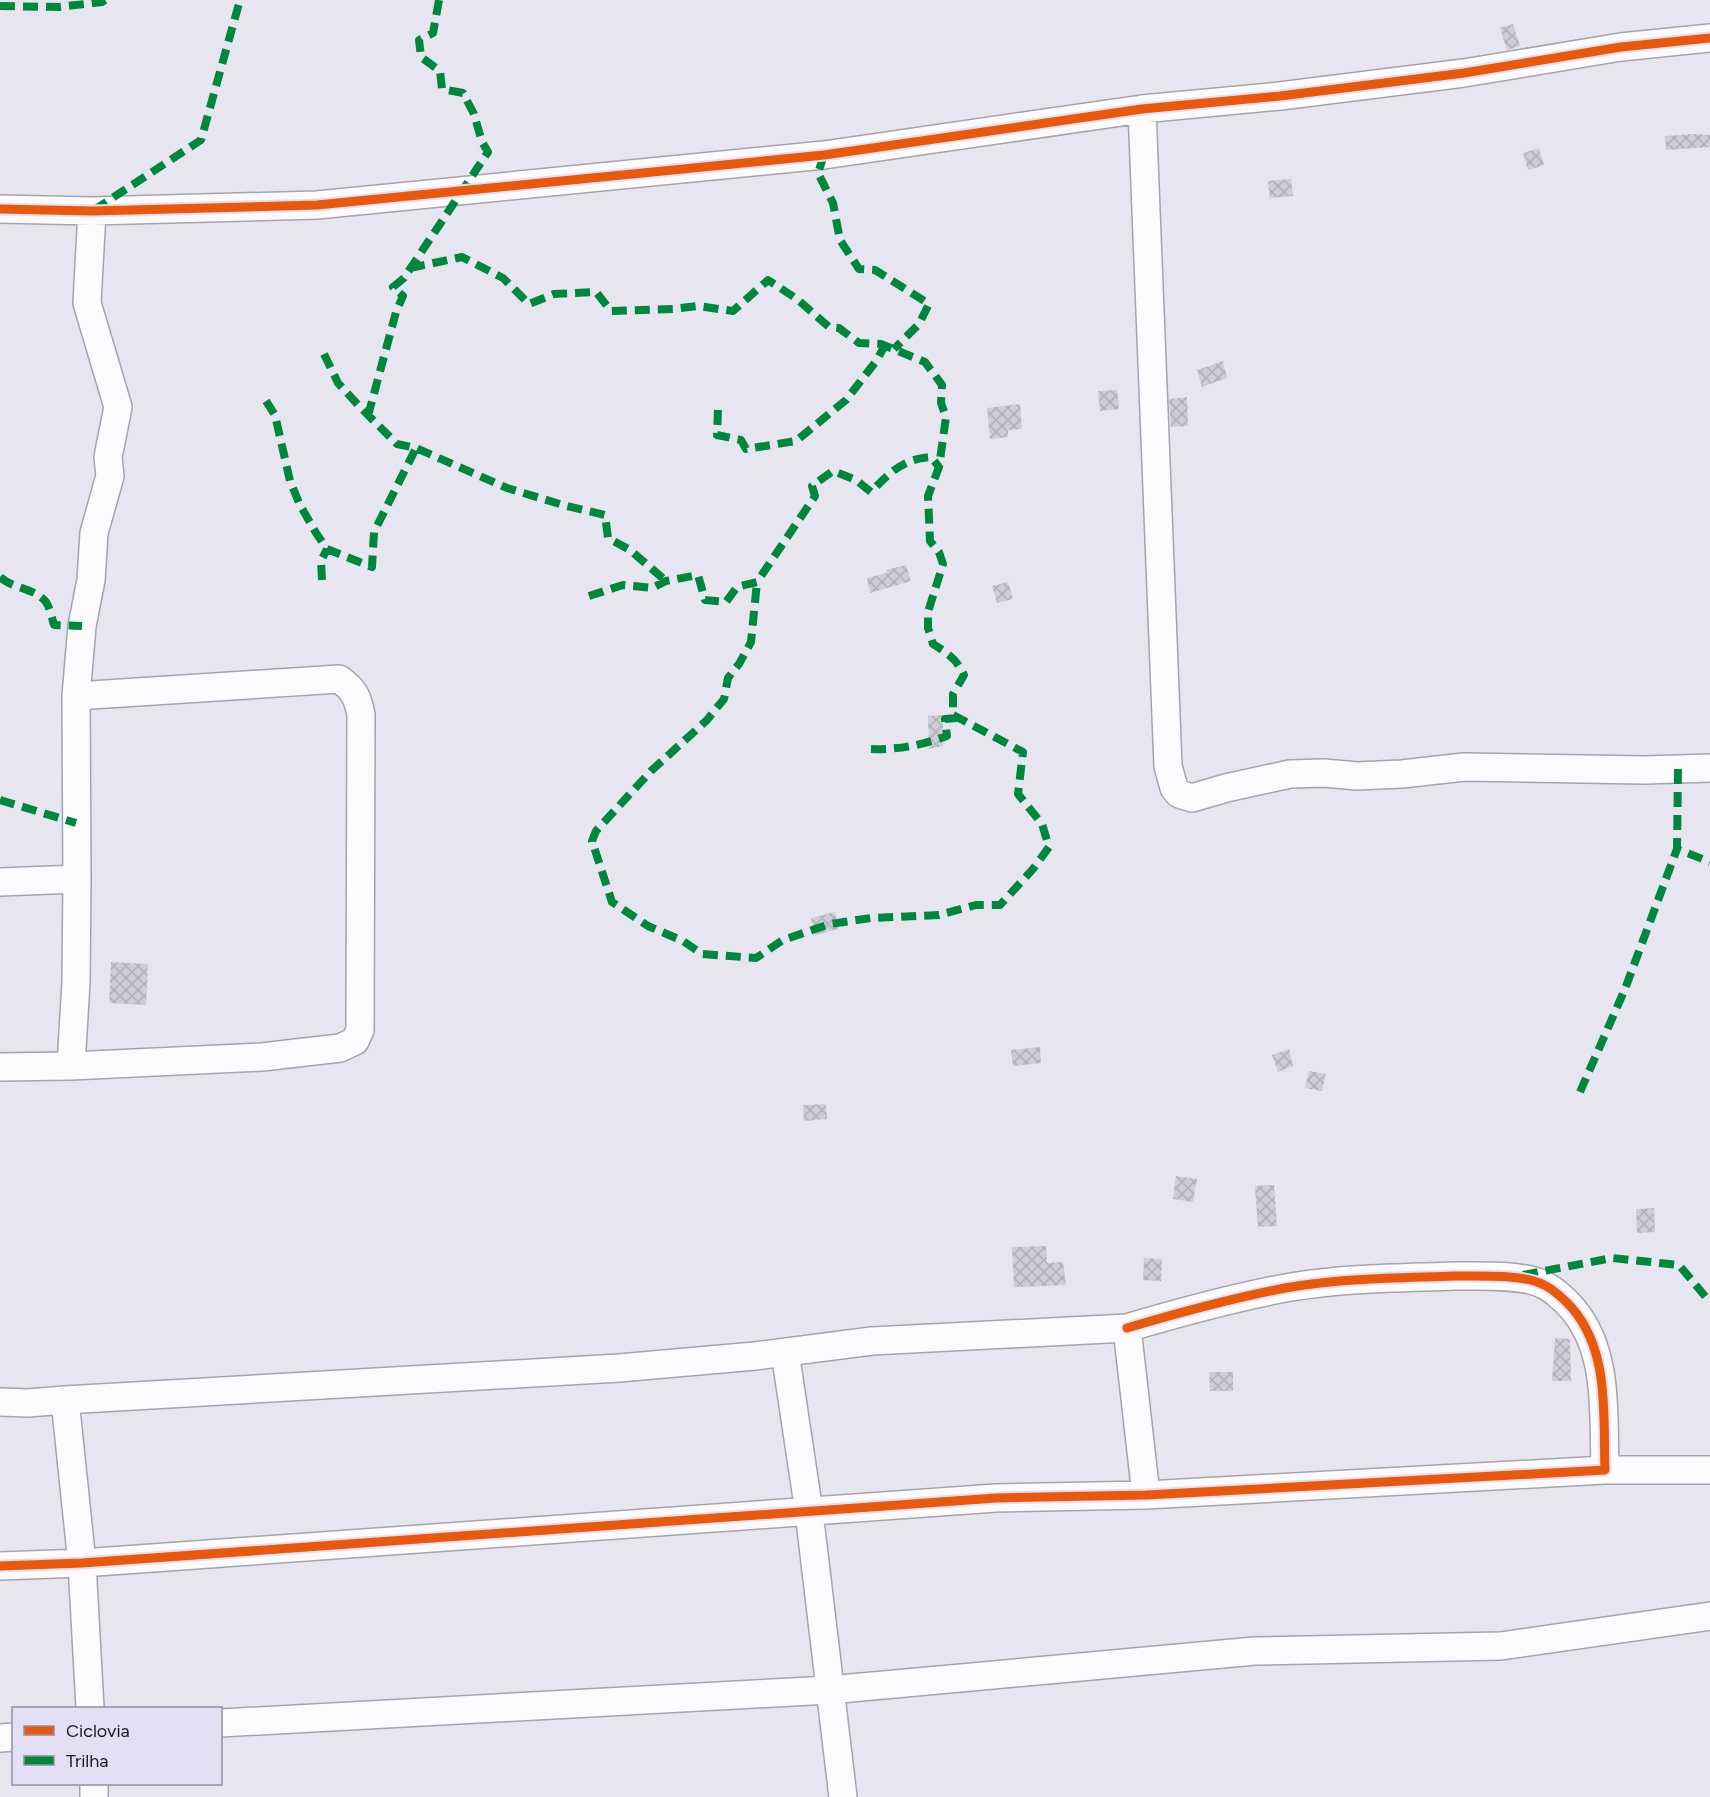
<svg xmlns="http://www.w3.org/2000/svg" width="1710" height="1797" font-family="Figtree,sans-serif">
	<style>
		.building { fill: url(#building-cross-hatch) }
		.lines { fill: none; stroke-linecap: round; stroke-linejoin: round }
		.minor-casing { stroke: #a5a4ac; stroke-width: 30 }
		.minor { stroke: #fbfbfd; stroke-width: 27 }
		.quiet { stroke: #00873e; stroke-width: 8; stroke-dasharray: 15 8; stroke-linecap: butt }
		.cycleway-casing { stroke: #e3e0f5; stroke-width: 13 }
		.cycleway { stroke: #e8590c; stroke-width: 9 }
	</style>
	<defs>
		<pattern id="building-cross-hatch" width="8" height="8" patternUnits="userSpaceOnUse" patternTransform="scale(1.5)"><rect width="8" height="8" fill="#cecdd6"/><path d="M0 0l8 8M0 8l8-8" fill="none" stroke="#b0afb7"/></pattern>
	</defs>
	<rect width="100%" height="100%" fill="#e6e5f0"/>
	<path class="building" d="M1513,24L1520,46L1507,50L1500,28Z
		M1694,134L1710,135V147L1666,150L1665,136Z
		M1539,148L1544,165L1528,170L1523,153Z
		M1291,179L1293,196L1270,198L1268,181Z
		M1223,361L1227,378L1202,387L1197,370Z
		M1117,390L1119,409L1100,411L1098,391Z
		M1187,397L1188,426L1171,427L1169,399Z
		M1020,404L1022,429L1008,430V437L990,439L987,408Z
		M906,565L911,581L870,593L867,578L887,573L886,570Z
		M1008,582L1013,599L997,603L992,586Z
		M943,715V746L929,749L928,716Z
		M835,912L838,929L815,935L811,918Z
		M111,962L148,964L146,1005L109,1003Z
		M1040,1047L1041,1063L1013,1066L1011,1050Z
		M1289,1049L1293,1066L1278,1072L1272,1055Z
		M1309,1071L1326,1074L1322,1091L1305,1088Z
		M826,1104L827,1119L804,1121L803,1105Z
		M1176,1176L1197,1179L1193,1202L1173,1199Z
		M1274,1185L1277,1226L1258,1227L1255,1186Z
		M1654,1208L1655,1232L1637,1233L1636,1209Z
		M1046,1246L1047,1263L1063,1262L1066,1285L1014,1287L1012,1247Z
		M1144,1258L1162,1259L1161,1281L1143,1280Z
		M1555,1338L1570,1339L1571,1381H1552Z
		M1209,1372H1233V1391H1210Z"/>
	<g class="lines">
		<g class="minor-casing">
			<path id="minor" d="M1142,109L1168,766L1174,788L1179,794L1192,798L1226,788L1290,774L1324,773L1357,776L1402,774L1464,767L1644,770L1710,768
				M0,209L92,211L317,205L824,155L1142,109L1280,96L1464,73L1621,47L1710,38
				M0,882L77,879
				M71,1066L262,1057L340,1048L355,1041L360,1030L361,715C358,698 354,689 339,679L76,696
				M0,1067L71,1066L76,982L77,879L76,696L82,626L91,580L94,533L110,476L108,457L118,407L87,303L92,211
				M785,1352L809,1512L843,1797
				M65,1400L619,1368L755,1356L872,1341L1127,1328L1146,1495
				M0,1402L28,1403L65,1400L82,1563L90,1708
				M1605,1470H1710
				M0,1566L82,1563L996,1498L1146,1495L1605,1470C1603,1416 1610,1352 1572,1308C1566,1301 1553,1289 1544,1285C1525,1274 1477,1276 1454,1276C1400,1278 1345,1278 1291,1287C1235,1297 1181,1312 1127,1328
				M220,1723L829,1690L1255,1651L1501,1646L1710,1616
				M0,1738L14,1737
				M94,1784V1797"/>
		</g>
		<use href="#minor" class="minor"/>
		<path class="quiet" d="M0,6L59,7L102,2L105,0
			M824,155L818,173L833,203L840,240L859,269L875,270L929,304L919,324L894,349
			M94,210L201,140L240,0
			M410,268L462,257L503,278L529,304L554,294L596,292L611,311L673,309L698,306L733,311L768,280L797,299L829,327L839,328L859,343L881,344L925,362L942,385L941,403L946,417L939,467L928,496L930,541L939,552L943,564L928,612V628L933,644C947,653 957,659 964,675L953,694V715L1023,752L1018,794L1042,824L1049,847L1033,869L1000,905H976L939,915L871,918L830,924L783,940L756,958L702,954L683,941L648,926L612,902L592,841L596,831L651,771L707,720L724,699L728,678L739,664L751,642L757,582
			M324,354L338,383L360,407L397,444L416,448L507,488L563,505L605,515L608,538L630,550L666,581
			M266,401L275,415L290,481L300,505L316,533L327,549L372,567L374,532L416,448
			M718,410L717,435L741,440L746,449L796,441L846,400L877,360L885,345
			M368,416L396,312L403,296L393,287L404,278L488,152L482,142L474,114L463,93L442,89L440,71L421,57L419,40L433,33L439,0
			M0,577C13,589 35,588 46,602C50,608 52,618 54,625L82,626
			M322,580L321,561L327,549
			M589,596L623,585L652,588L666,581L698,575L705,600L726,602L737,587L757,582L815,496L812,486L833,471L856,480L871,492C890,472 903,459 931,457L939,467
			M871,749C897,750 922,745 947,736L945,719L957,718
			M1678,769L1677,849L1710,862
			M0,800L76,823
			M1580,1092L1625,989L1677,849
			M1523,1275L1612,1258L1679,1265L1710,1302"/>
		<g class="cycleway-casing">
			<path id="cycleway" d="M0,209L92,211L317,205L824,155L1142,109L1280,96L1464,73L1621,47L1710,38
				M0,1566L82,1563L996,1498L1146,1495L1605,1470C1603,1416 1610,1352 1572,1308C1566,1301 1553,1289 1544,1285C1525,1274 1477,1276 1454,1276C1400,1278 1345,1278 1291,1287C1235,1297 1181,1312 1127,1328"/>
		</g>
		<use href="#cycleway" class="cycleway"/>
	</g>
	<rect x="12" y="1707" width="210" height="78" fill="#e3e0f5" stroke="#92909f" stroke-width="1.5"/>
	<rect x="24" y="1726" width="30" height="9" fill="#e8590c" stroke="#92909f" stroke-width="1.5"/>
	<text x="66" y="1737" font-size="18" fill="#19181f">Ciclovia</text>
	<rect x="24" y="1756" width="30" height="9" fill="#00873e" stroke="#92909f" stroke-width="1.5"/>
	<text x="66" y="1767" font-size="18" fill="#19181f">Trilha</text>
</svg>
